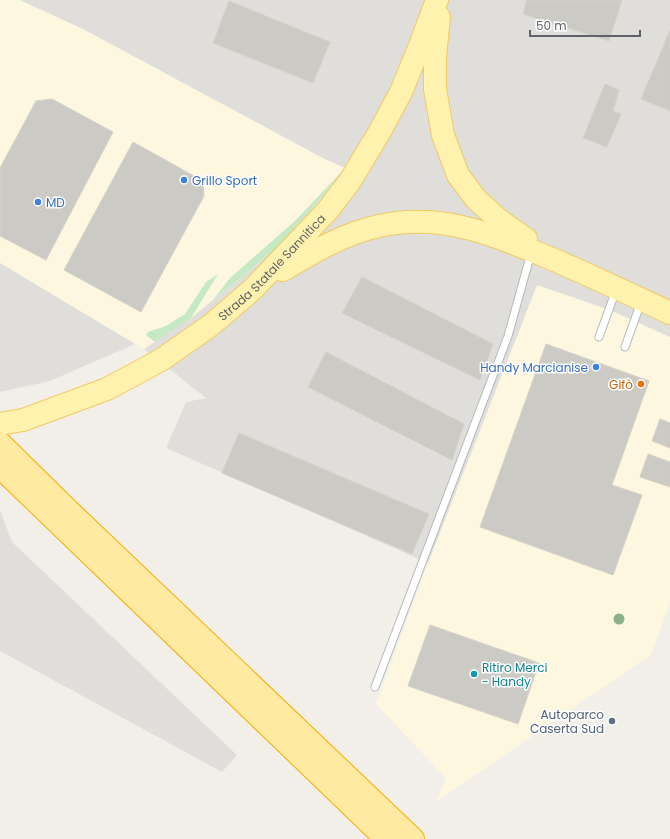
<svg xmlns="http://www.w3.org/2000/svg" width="670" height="839" font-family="Poppins,sans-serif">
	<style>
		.commercial { fill: #fef7e0 }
		.industrial { fill: #e0deda }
		.green { fill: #c5e8c5 }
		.building { fill: #cccac5; stroke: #d6d1c6 }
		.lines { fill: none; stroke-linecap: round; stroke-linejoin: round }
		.service-casing { stroke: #b5b8bc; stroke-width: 9 }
		.primary-casing { stroke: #f2c960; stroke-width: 24 }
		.trunk-casing { stroke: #f9ab00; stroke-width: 24 }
		.service { stroke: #fff; stroke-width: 7 }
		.primary { stroke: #fff2af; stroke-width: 22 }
		.trunk { stroke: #feeaa1; stroke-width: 22 }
		.tree { fill: #89b387 }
		.shop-dot { fill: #3f7fe0; stroke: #fff; stroke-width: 1.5 }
		.food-dot { fill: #e8710a; stroke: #fff; stroke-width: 1.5 }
		.culture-dot { fill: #0f9aa8; stroke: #fff; stroke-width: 1.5 }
		.service-dot { fill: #5c6f8a; stroke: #fff; stroke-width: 1.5 }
		.labels { text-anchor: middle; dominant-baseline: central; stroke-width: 3; stroke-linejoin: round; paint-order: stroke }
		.shop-label { font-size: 12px; fill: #366cbe; stroke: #fff; text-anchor: start }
		.street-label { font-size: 12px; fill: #5f6368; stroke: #fff }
		.food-label { font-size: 12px; fill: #c56008; stroke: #fff; text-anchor: end }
		.culture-label { font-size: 12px; fill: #0d838f; stroke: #fff; text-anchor: start }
		.service-label { font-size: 12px; fill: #4e5e75; stroke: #fff; text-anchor: end }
	</style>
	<rect width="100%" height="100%" fill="#f1efe8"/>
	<path class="commercial" d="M0,0H20L85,30L323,158L345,168L310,211L278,247L191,318L144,349L0,263Z
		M537,285L610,310L670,337V602L651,655L437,801L446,778L376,704L428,563Z"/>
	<path class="industrial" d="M20,0H670V337L610,310L537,285L428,563L166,448L186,402L206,398L144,349L191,318L278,247L310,211L345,168L323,158L85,30Z
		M0,263L135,344L50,381L0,392Z
		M0,510L12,542L237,755L222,772L0,651Z"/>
	<path class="green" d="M345,168L310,211L278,247L213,300L230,278L296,220Z
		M218,274L191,318L155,342L146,335L148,332L166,326L185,314L206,282Z"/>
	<path class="building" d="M527,0H622L609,41L523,14Z
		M229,1L330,42L313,83L213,43Z
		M670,30V111L641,99Z
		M605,84L619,90L613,111L621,114L607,147L583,138Z
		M52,99L113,132L46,260L0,236V168L36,101Z
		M133,142L203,181L204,196L141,312L64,270Z
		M362,277L493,344L480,380L342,313Z
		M546,344L649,381L612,485L642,495L613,575L480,527Z
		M326,352L464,424L452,460L308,387Z
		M660,419L670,423V448L652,441Z
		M239,433L429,514L412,554L222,473Z
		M648,454L670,462V487L640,477Z
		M430,625L539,663L518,724L408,686Z"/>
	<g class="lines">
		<g class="service-casing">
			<path id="service" d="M599,337L616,290
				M625,347L641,302
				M375,687L508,336L531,253"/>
		</g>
		<g class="primary-casing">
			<g id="primary">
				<path d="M439,17L435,57V89L443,135L458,175L476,199L499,220L526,239"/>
				<path d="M283,270C313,252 345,233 379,226C439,213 486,232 540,254C584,272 627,293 670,313"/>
				<path id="s1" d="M0,424L23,420L107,389L161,360L211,325L253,289L328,210L350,181L379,133L401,92L419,48L437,0"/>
			</g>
		</g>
		<g class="trunk-casing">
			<path id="trunk" d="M0,443L68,510L413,839
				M0,467L386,839"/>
		</g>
		<use href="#service" class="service"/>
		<use href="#primary" class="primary"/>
		<use href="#trunk" class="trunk"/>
	</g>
	<circle class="tree" cx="619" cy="619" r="5.5"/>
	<g class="shop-dot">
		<circle cx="184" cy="180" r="4"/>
		<circle cx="38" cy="202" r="4"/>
		<circle cx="596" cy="367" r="4"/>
	</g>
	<circle class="food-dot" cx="641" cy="384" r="4"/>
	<circle class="culture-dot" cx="474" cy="674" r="4"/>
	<circle class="service-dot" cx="612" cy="721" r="4"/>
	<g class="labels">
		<g class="shop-label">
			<text x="192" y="180">Grillo Sport</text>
			<text x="46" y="202">MD</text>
			<text x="588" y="367" text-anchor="end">Handy Marcianise</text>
		</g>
		<g class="street-label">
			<text stroke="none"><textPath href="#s1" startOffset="319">Strada Statale Sannitica</textPath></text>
		</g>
		<g class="food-label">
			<text x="633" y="384">Gifò</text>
		</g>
		<g class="culture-label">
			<text x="482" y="667">Ritiro Merci<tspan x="482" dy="14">- Handy</tspan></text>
		</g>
		<g class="service-label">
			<text x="604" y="714">Autoparco<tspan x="604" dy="14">Caserta Sud</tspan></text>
		</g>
	</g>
	<path d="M530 30v6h110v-6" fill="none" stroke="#5f6368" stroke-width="2"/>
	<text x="536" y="30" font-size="12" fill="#5f6368" stroke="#ffffff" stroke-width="3" paint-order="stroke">50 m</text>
</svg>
